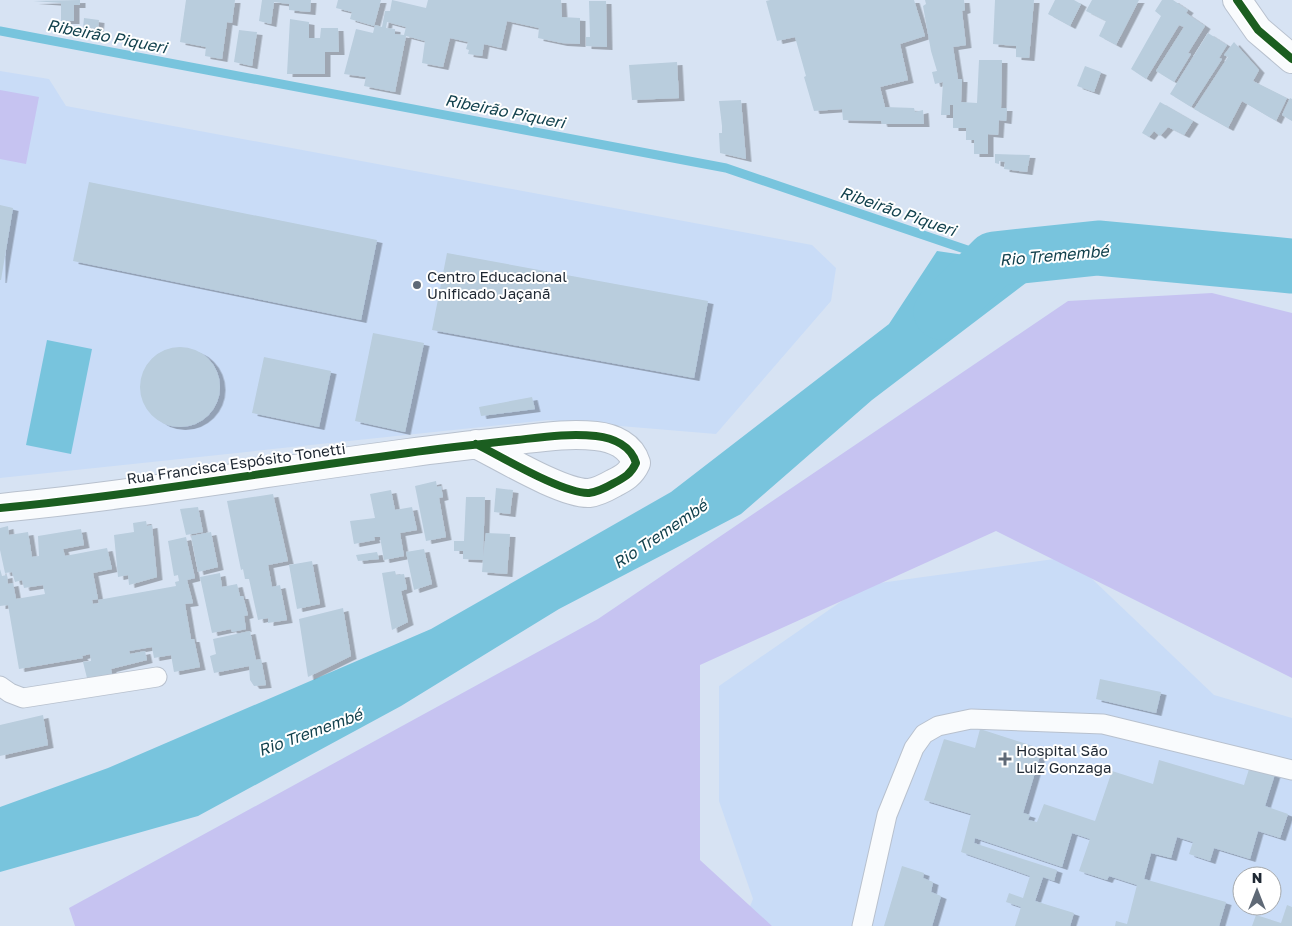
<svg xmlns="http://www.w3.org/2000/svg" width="1292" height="926" font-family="'Golos Text',sans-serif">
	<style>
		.built { fill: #c9dcf7; fill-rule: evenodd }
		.green { fill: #c6c3f1 }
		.water { fill: #78c4dd }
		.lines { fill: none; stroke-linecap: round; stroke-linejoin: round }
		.stream { stroke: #78c4dd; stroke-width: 9 }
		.river { stroke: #78c4dd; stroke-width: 55 }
		.building { fill: #b9cddd; fill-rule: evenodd; filter: url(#shadow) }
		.service-casing { stroke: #b8c1ce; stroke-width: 21 }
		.minor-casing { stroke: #b8c1ce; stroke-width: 30 }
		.tertiary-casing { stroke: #b8c1ce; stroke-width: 30 }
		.service { stroke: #f9fbfd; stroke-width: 19 }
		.minor { stroke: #f9fbfd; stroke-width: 28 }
		.tertiary { stroke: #f9fbfd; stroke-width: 28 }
		.cycleway-casing { stroke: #fff; stroke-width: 11 }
		.cycleway { stroke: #1b5e20; stroke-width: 8 }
		.poi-dot { fill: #5f6976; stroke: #fff; stroke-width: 2 }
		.labels { text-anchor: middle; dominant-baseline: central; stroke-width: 4; stroke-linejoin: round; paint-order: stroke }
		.poi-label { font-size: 15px; fill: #1f2833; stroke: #fff; text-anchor: start }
		.street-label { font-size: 15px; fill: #1f2833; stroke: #fff }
		.water-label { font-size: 16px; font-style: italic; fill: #13424e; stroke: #fff }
	</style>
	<defs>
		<filter id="shadow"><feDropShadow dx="5.5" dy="3" stdDeviation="0" flood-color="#0004"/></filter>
	</defs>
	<rect width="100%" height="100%" fill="#d7e3f3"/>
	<path class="built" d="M0,71L49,79L66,106L812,245L836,268L831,301L716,434L548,420L0,478Z
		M1069,557L1214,695L1292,718V926H742L753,899L719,801V686L865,585ZM1242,876H1272V906H1242Z"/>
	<path class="green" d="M0,90L39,97L26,164L0,159Z
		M1212,293L1292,313V678L996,531L700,665V860L772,926H75L69,908L598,619L1068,301Z"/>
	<path class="water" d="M937,251L1047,267L872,400L741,514L559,609L401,706L198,816L0,872V807L108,768L431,629L671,492L889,324Z
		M47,340L92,349L71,454L26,445Z"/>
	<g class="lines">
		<path class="stream" d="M0,31L726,168L994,259"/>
		<path class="river" d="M941,312L994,259L1098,248L1292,266"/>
	</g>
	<path class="building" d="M80,0V5H74V21H61V3L33,1Z
		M186,0H235L232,23L227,22L222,59L205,56L206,47L180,42Z
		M262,0H311L310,12L289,10V4L274,2L271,24L259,21Z
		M338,0H381L374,26L350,19L352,12L336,8Z
		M392,0L426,8L428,0H561L562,17L580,18V44L562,43L538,38L539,28L507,21L501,48L484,44L482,56L468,54L469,50L466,49L468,42L450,38L443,67L422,63L425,41L406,36L395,92L364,86L366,77L344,74L356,29L373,33L375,25L382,27L385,11H390ZM387,22L406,27L404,35L395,34V29L386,28Z
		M770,0H914L925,36L900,44L908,80L880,87L885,107L914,108L915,112L923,110L924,124H882L881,121L843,120L842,109L814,111L804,77L806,76L795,37L777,41L766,1Z
		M925,0H964L965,10L962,11L966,45L953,47L958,79H962L961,102L977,103L979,60H1002L1001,108H1007L1006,121L999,120L998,135L988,134V154H974V140H966V128H953V105H950V115H941L943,82L935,84L932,72L937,71L931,51L923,6L926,4Z
		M995,0H1034L1029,58L1016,57V46L993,44Z
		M1055,0H1074L1081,4L1070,26L1048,14Z
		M1092,0H1139L1116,45L1099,36L1106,21L1086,11Z
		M1162,0H1173L1188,10L1186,13L1205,26L1188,53L1191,54L1174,82L1156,71L1184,27L1179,25L1146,79L1131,69L1161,16L1155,11Z
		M589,1H606L607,47L586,46V37H590Z
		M84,18L99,20L98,29L83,28Z
		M290,19L309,22V38H320L321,28H338L339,52H325V74H287Z
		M239,30L257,32L252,66L234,62Z
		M1208,33L1227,45L1219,58L1222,59L1191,107L1170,94Z
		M1234,42L1259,70L1253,81L1287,98L1276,121L1242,101L1228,128L1194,109L1228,57L1224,55Z
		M677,62L679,98L632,100L629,65Z
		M1085,66L1101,72L1094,92L1077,86Z
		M1290,98L1292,99V121L1282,115Z
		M741,100L746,159L720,153L719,133H722V126L719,101Z
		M1160,102L1193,121L1184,135L1168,127L1160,136L1154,131L1149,137L1142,133Z
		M995,154L1030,155L1027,172L1004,169L1005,162L999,161V164L995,163Z
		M89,182L377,240L361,320L73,261Z
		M0,205L13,208L1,280H0Z
		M447,253L708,301L694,378L432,330Z
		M373,333L424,343L405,432L355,421Z
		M140 387a40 40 0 1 1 80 0a40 40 0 1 1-80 0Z
		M264,357L331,371L319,427L252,413Z
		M532,397L535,409L481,416L479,407Z
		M436,481L437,487L441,486L443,497L439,498L446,537L426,541L415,486Z
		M496,488L513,490L510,514L494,512Z
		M391,490L395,510L412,507L417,530L400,533L404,556L384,560L380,537H374L375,540L354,544L350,521L375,518L370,494Z
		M273,494L288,561L268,565L272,587L280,585L287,620L268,623V618L258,620L249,579H245L243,569L241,570L227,501Z
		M466,497H485L483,556L486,533L510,534L507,574L482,572L483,560L463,559V551H454V541H464Z
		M198,507L203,532L186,535L180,509Z
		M146,521L147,526L152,525L157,577L129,585L128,575L118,577L114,535L134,532L133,523Z
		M8,526L9,535L28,532L32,557L39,556L38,536L81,529L84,545L63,549L65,556L107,548L112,569L93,573L98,599L92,600L93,604L99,603L98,600L176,586L175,582L179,581L178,575L174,576L168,541L186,537L195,578L187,580L193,603L185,604L191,639H194L200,667L174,672L171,655L154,658L152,647L129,651L130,654L145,651L147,660L111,669L112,674L87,678L83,662L91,661L90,654L82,656L83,658L19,669L8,605L0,606V569L2,576L7,575L8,584L13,583L16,599L45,594L43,585L24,588L22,580L15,582L12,572L5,573L0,550V528Z
		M211,532L218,567L198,572L191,536Z
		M424,549L432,584L414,590L406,552Z
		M377,552L379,559L358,561L356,555Z
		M312,561L320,604L297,609L289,565Z
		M395,571L396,575L404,574L407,589L401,591L408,622L392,630L382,573Z
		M220,573L222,587L237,584L240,596H243L248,615L244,616L246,629L232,632L231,629L212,633L200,577Z
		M343,608L351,656L308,677L299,619Z
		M250,631L256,660L261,659L266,685L254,686L250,680L249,666L214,673L210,656L216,654L213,639Z
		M1100,679L1161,692L1156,713L1096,699Z
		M43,715L48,745L0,756V725Z
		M980,729L1042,749L1023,813L1030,815L1028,820L1037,822L1044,804L1095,821L1112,771L1153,784L1159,760L1244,785L1250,766L1275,774L1265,806L1288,814L1280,838L1258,831L1250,859L1214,848L1210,861L1189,854L1193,842L1177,837L1171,858L1151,853L1144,879L1226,902L1219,926H1115L1116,921L1127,924L1137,885L1109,876L1107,880L1079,871L1090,839L1072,833L1062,867L975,838L974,843L1057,870L1054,881L1043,877L1035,901L1074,913L1070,926H1015L1021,907L1006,902L1009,893L1023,898L1030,876L961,852L971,814L924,800L944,739L975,748Z
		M902,866L924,873L923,878L933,882L931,892L941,896L932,926H884Z
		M1287,905L1292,907V926H1252L1256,915L1281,923Z"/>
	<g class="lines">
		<g class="service-casing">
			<path id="service" d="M0,686L10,693L23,698L157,677
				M862,926L887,815L914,748L924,734L938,726L971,719L1103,724L1292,770"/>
		</g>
		<g class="minor-casing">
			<path id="minor" d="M0,508C137,495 272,471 408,453C444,448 480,444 517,440C543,437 569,433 596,436C614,438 631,446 636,463C631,474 624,478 614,483C607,487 598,492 589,493C563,494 502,457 476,444"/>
		</g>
		<g class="tertiary-casing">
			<path id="tertiary" d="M1237,0L1258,30L1292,59"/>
		</g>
		<use href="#service" class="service"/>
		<use href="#minor" class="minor"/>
		<use href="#tertiary" class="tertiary"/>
		<g class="cycleway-casing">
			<path id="cycleway" d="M1237,0L1258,30L1292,59
				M0,508C137,495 272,471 408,453C444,448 480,444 517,440C543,437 569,433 596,436C614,438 631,446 636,463C631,474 624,478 614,483C607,487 598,492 589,493C563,494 502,457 476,444"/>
		</g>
		<use href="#cycleway" class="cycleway"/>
	</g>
	<g class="poi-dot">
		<circle cx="417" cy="285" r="5"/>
		<path d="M1002.5 751.5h5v5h5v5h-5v5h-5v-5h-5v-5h5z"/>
	</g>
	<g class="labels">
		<g class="poi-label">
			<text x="427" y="276">Centro Educacional<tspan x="427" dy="17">Unificado Jaçanã</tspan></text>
			<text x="1016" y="750">Hospital São<tspan x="1016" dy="17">Luiz Gonzaga</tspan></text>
		</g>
		<g class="street-label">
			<text transform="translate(236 463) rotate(-8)">Rua Francisca Espósito Tonetti</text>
		</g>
		<g class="water-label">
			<text transform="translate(107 36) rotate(11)">Ribeirão Piqueri</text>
			<text transform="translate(505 111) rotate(11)">Ribeirão Piqueri</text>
			<text transform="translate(898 211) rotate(19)">Ribeirão Piqueri</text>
			<text transform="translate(1054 255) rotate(-5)">Rio Tremembé</text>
			<text transform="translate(660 534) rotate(-34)">Rio Tremembé</text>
			<text transform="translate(310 732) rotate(-20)">Rio Tremembé</text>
		</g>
	</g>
	<g transform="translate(1257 891)"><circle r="24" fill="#ffffff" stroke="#a5a9ad"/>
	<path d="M0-4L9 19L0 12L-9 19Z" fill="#5f6976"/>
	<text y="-8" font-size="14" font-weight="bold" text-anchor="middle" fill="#1f2833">N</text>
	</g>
</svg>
